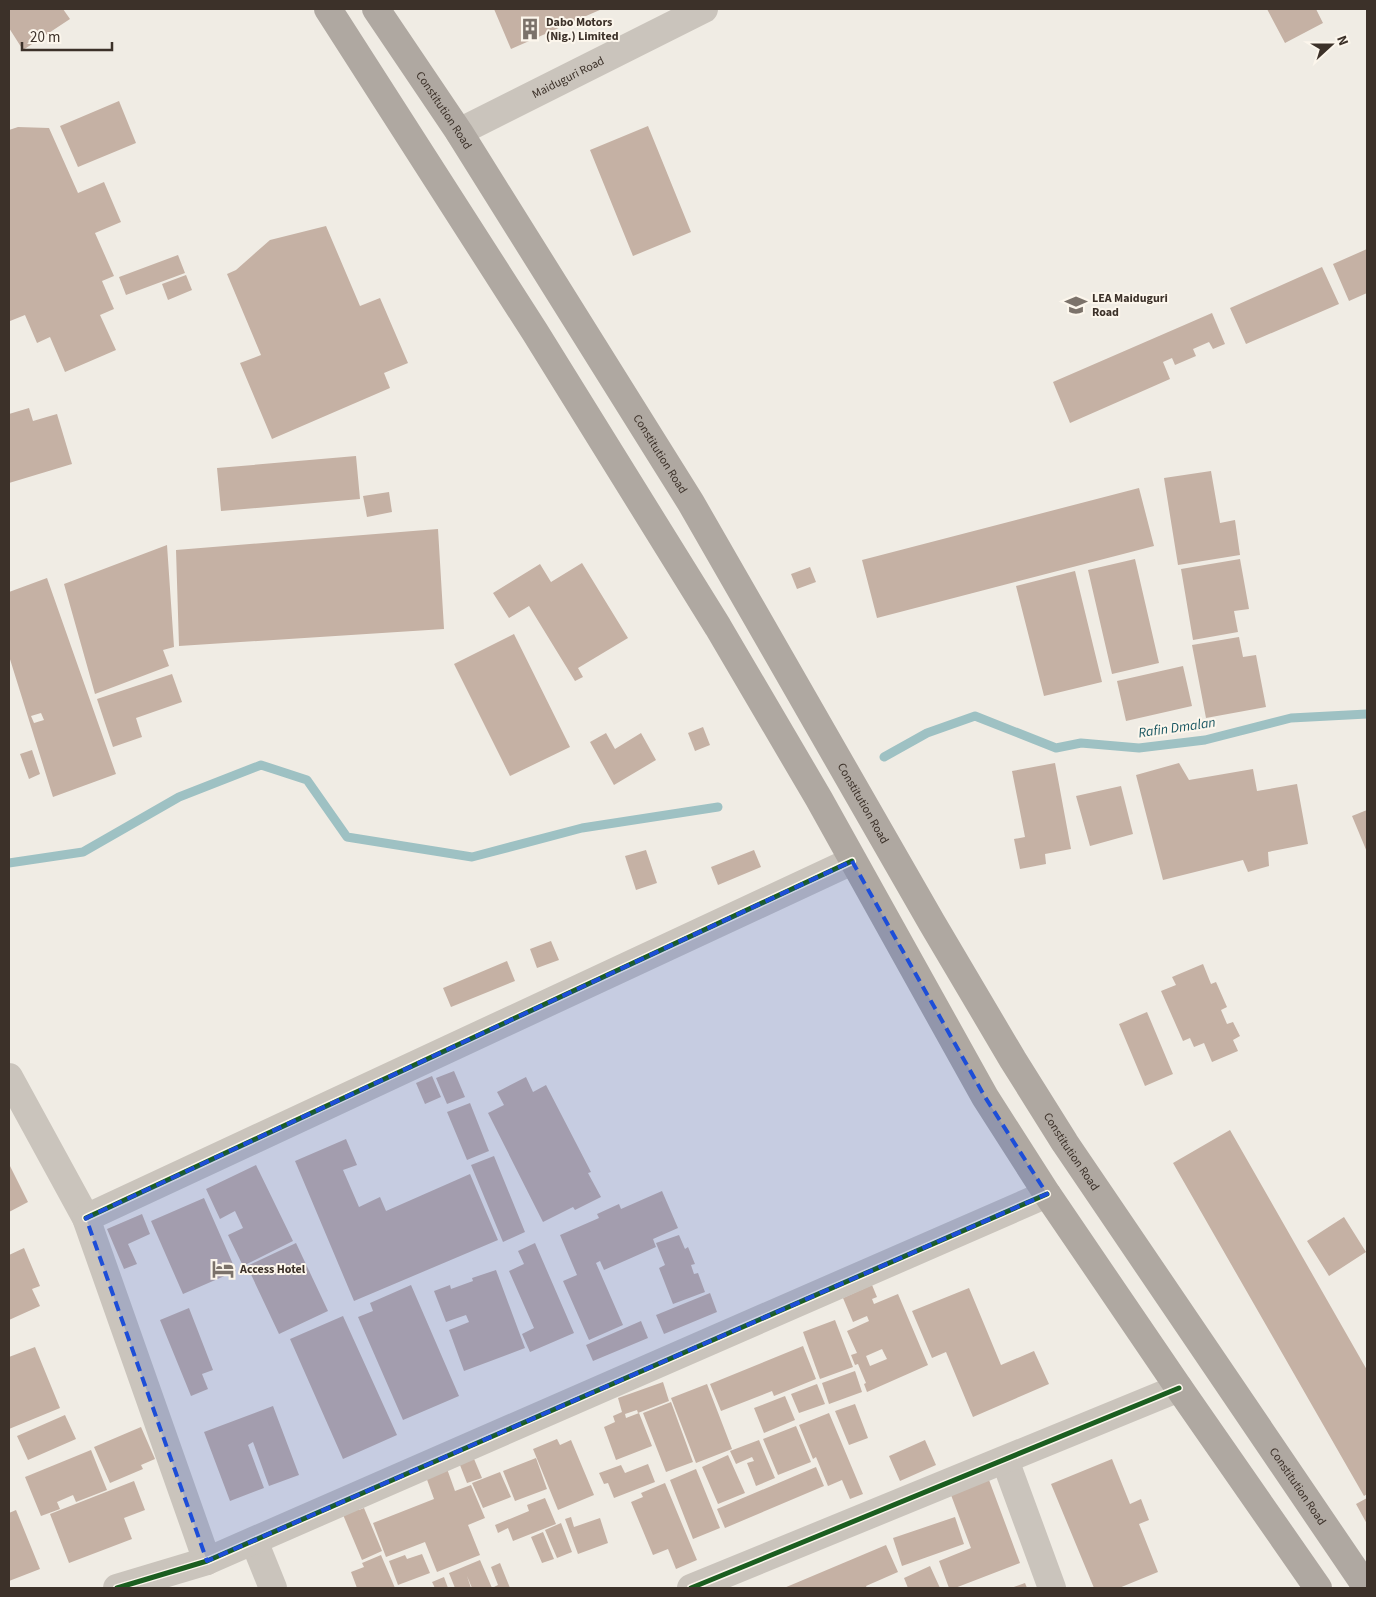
<svg xmlns="http://www.w3.org/2000/svg" width="1376" height="1597" font-family="'Source Sans 3',sans-serif">
	<style>
		.lines { fill: none; stroke-linecap: round; stroke-linejoin: round }
		.stream { stroke: #9ec1c3; stroke-width: 9 }
		.building { fill: #c5b1a4; fill-rule: evenodd }
		.minor { stroke: #cac4bc; stroke-width: 28 }
		.major { stroke: #afa8a1; stroke-width: 28 }
		.cycleway-casing { stroke: #fcf6ec; stroke-width: 8 }
		.cycleway { stroke: #1b5e20; stroke-width: 5 }
		.marked { fill: #1d4ed8; fill-opacity: 0.2; stroke: #1d4ed8; stroke-width: 4; stroke-dasharray: 10 6; stroke-linejoin: round }
		.labels { text-anchor: middle; dominant-baseline: central; stroke-width: 4; stroke-linejoin: round; paint-order: stroke }
		.poi-label { font-size: 12px; font-weight: bold; fill: #3c3129; stroke: #fcf6ec; text-anchor: start }
		.street-label { font-size: 12px; fill: #3c3129; stroke: #fcf6ec }
		.water-label { font-size: 14px; font-style: italic; fill: #1a5762; stroke: #fcf6ec }
	</style>
	<rect width="100%" height="100%" fill="#f0ece4"/>
	<g class="lines">
		<path class="stream" d="M884,757L927,733L975,716L1056,748L1081,743L1139,748L1205,740L1291,718L1367,714
			M9,863L83,852L179,797L261,765L307,780L347,837L472,857L582,828L718,807"/>
	</g>
	<path class="building" d="M9,9H63L70,19L23,50L9,28Z
		M494,9H602L511,49Z
		M1267,9H1316L1323,23L1285,43Z
		M119,101L136,143L78,167L60,126Z
		M648,126L691,232L633,256L590,150Z
		M18,127L49,128L78,193L104,182L121,222L95,233L114,276L102,281L114,309L100,315L116,350L65,372L50,337L37,343L25,315L10,321L9,317V130Z
		M326,226L360,306L380,298L408,363L384,373L390,388L272,439L240,363L261,355L227,274L236,270L270,240Z
		M1367,249V293L1349,301L1333,264Z
		M178,255L185,273L126,295L119,277Z
		M1322,267L1339,304L1246,344L1230,308Z
		M186,275L192,290L168,300L162,284Z
		M1212,313L1225,344L1213,349L1209,342L1193,349L1196,356L1175,365L1172,358L1163,362L1170,379L1070,423L1053,382Z
		M29,408L33,421L57,414L72,464L9,483V414Z
		M356,456L360,499L221,511L217,468Z
		M1211,471L1220,523L1235,520L1240,555L1178,565L1164,478Z
		M1139,488L1154,546L877,618L862,560Z
		M389,492L392,512L367,517L363,496Z
		M438,529L444,629L179,646L176,550Z
		M167,545L174,647L163,650L169,666L95,694L64,584Z
		M1135,559L1159,663L1112,674L1088,570Z
		M1240,559L1249,609L1234,611L1238,632L1193,640L1181,569Z
		M582,563L628,638L578,668L583,677L575,681L529,606L509,618L493,593L540,564L551,582Z
		M810,567L816,582L797,589L791,574Z
		M1075,571L1102,682L1044,696L1016,586Z
		M47,578L116,774L53,797L9,656V592ZM41,713L44,720L34,723L31,716Z
		M514,634L570,747L510,776L454,664Z
		M1239,637L1243,657L1256,655L1266,707L1206,718L1192,645Z
		M1183,666L1192,706L1126,721L1117,681Z
		M172,674L182,702L136,718L142,737L113,747L97,699Z
		M703,727L710,745L695,751L688,733Z
		M606,733L615,749L641,733L656,760L614,785L590,742Z
		M32,750L40,774L29,779L20,754Z
		M1055,763L1071,849L1045,854L1046,864L1020,869L1014,839L1025,837L1012,771Z
		M1179,763L1189,780L1253,769L1257,791L1297,784L1308,844L1268,852L1269,866L1248,872L1243,860L1163,880L1136,775Z
		M1121,786L1133,834L1090,846L1076,796Z
		M1367,810V852L1352,816Z
		M646,850L657,883L636,890L625,856Z
		M754,850L761,867L718,885L711,867Z
		M551,941L559,960L537,968L530,949Z
		M507,961L515,981L451,1007L443,988Z
		M1203,964L1211,984L1216,982L1227,1007L1221,1010L1227,1024L1233,1022L1240,1036L1233,1040L1238,1051L1212,1062L1204,1043L1194,1047L1190,1038L1183,1041L1161,991L1176,985L1172,977Z
		M1147,1012L1173,1074L1145,1086L1119,1024Z
		M454,1071L465,1097L447,1104L436,1078Z
		M432,1076L441,1097L425,1104L416,1083Z
		M526,1077L533,1092L546,1085L591,1172L588,1173L601,1197L575,1210L573,1207L543,1222L488,1113L504,1105L497,1092Z
		M470,1103L489,1151L467,1160L447,1112Z
		M1230,1130L1367,1370V1494L1364,1496L1173,1163Z
		M346,1139L357,1165L343,1170L359,1207L380,1197L386,1211L470,1174L498,1240L354,1301L295,1161Z
		M494,1156L525,1232L503,1242L471,1165Z
		M9,1164L28,1202L9,1212Z
		M256,1165L293,1241L243,1266L228,1235L243,1228L235,1211L220,1219L206,1189Z
		M662,1191L678,1228L653,1239L656,1247L604,1270L600,1261L596,1263L623,1325L589,1340L563,1281L577,1275L560,1235L599,1218L597,1214L619,1204L621,1209Z
		M204,1198L236,1271L183,1294L151,1221Z
		M142,1214L150,1234L128,1244L137,1264L124,1269L107,1229Z
		M1344,1217L1366,1252L1329,1276L1307,1241Z
		M679,1235L685,1249L688,1247L695,1264L691,1265L694,1274L698,1273L705,1292L673,1304L659,1268L665,1265L656,1243Z
		M296,1243L328,1311L279,1334L247,1266Z
		M535,1243L574,1333L530,1352L522,1334L534,1328L509,1271L524,1264L518,1251Z
		M24,1248L40,1286L32,1289L40,1306L9,1320V1255Z
		M496,1270L525,1348L464,1371L449,1330L469,1322L466,1315L446,1322L434,1291L450,1285L451,1289L473,1281L472,1278Z
		M411,1285L459,1396L403,1420L358,1317L373,1311L370,1303Z
		M872,1285L877,1297L872,1299L874,1304L898,1294L928,1365L867,1392L864,1384L866,1383L858,1364L855,1365L851,1355L857,1353L847,1331L869,1321L867,1316L853,1322L843,1298ZM882,1349L887,1359L870,1366L866,1356Z
		M969,1288L1001,1365L1034,1351L1049,1384L973,1417L946,1352L932,1358L912,1311Z
		M710,1293L717,1312L664,1334L656,1315Z
		M189,1308L213,1370L202,1374L208,1389L191,1396L160,1320Z
		M343,1316L397,1435L343,1459L290,1339Z
		M835,1320L853,1367L820,1379L803,1332Z
		M641,1321L648,1338L593,1361L586,1345Z
		M803,1346L816,1379L774,1396L772,1391L721,1411L710,1384Z
		M35,1347L60,1408L9,1429V1357Z
		M855,1371L862,1392L829,1404L822,1383Z
		M663,1382L669,1401L638,1413L637,1410L625,1414L626,1418L639,1413L652,1446L616,1460L604,1427L615,1422L613,1416L622,1412L618,1398Z
		M707,1384L732,1449L696,1463L671,1398Z
		M817,1384L825,1404L799,1413L791,1394Z
		M785,1396L795,1420L764,1433L754,1408Z
		M671,1402L693,1462L666,1472L643,1413Z
		M855,1404L868,1438L849,1445L835,1411Z
		M273,1406L299,1475L269,1486L253,1442L248,1445L264,1488L230,1501L204,1432Z
		M829,1413L863,1494L850,1499L842,1480L828,1486L816,1457L813,1459L799,1425Z
		M65,1415L76,1439L28,1460L17,1436Z
		M796,1426L811,1462L778,1475L763,1439Z
		M141,1427L155,1459L141,1465L143,1469L110,1483L94,1447Z
		M557,1439L560,1445L571,1440L594,1495L558,1510L533,1449Z
		M759,1440L775,1478L756,1486L747,1463L754,1461L752,1457L736,1464L730,1451Z
		M925,1440L936,1465L900,1481L889,1456Z
		M91,1450L107,1490L76,1502L73,1495L57,1502L60,1509L41,1516L25,1477Z
		M472,1454L482,1478L467,1483L458,1460Z
		M728,1455L745,1493L718,1504L702,1467Z
		M536,1458L547,1489L515,1501L503,1471Z
		M1112,1459L1130,1504L1141,1499L1149,1520L1139,1524L1158,1572L1119,1588H1094L1051,1484Z
		M648,1464L655,1482L614,1498L608,1483L604,1484L599,1473L621,1465L625,1473Z
		M446,1466L455,1491L471,1485L485,1518L468,1525L480,1555L437,1572L425,1542L386,1557L373,1523L434,1499L425,1474Z
		M816,1467L824,1486L725,1528L717,1509Z
		M696,1469L720,1528L693,1539L670,1480Z
		M500,1472L511,1497L483,1508L472,1483Z
		M989,1480L1020,1563L955,1588H949L939,1561L971,1548L951,1495Z
		M134,1481L145,1510L124,1518L132,1539L69,1563L50,1514Z
		M665,1483L697,1560L676,1569L668,1549L653,1555L631,1502L643,1497L641,1493Z
		M545,1498L556,1524L513,1541L508,1528L498,1533L495,1525L529,1511L527,1505Z
		M1367,1498V1524L1356,1504Z
		M364,1508L382,1551L362,1560L341,1510H359Z
		M16,1510L40,1569L9,1581V1513Z
		M571,1517L574,1527L600,1518L608,1543L578,1554L565,1519Z
		M955,1517L964,1544L902,1566L893,1538Z
		M561,1523L572,1552L557,1558L545,1530Z
		M543,1532L554,1559L542,1563L531,1537Z
		M886,1545L898,1572L866,1586L867,1588H784Z
		M422,1554L430,1573L398,1585L389,1561L405,1555L407,1559Z
		M381,1555L395,1588H357L351,1572L364,1567L362,1563Z
		M480,1560L492,1588L498,1585L491,1567L500,1563L510,1588H472L467,1576L471,1588H455L449,1573Z
		M930,1566L940,1588H908L904,1578Z
		M444,1577L448,1588H435L432,1582Z
		M1025,1583L1027,1588H1011Z"/>
	<g class="lines">
		<g class="minor">
			<path id="s1" d="M459,132L704,9"/>
			<path d="M9,1077L86,1218L207,1561"/>
			<path d="M86,1218L852,861"/>
			<path d="M1005,1460L1052,1588"/>
			<path d="M254,1541L273,1588"/>
			<path d="M117,1588L207,1561L1047,1194"/>
			<path d="M691,1588L1179,1388"/>
		</g>
		<g class="major">
			<path d="M328,9L535,332L718,627L819,799L985,1097L1047,1194L1179,1388L1318,1588"/>
			<path id="s2" d="M376,9L459,132L691,503L932,923L1013,1060L1065,1143L1367,1588"/>
		</g>
		<g class="cycleway-casing">
			<path id="cycleway" d="M86,1218L852,861
				M117,1588L207,1561L1047,1194
				M691,1588L1179,1388"/>
		</g>
		<use href="#cycleway" class="cycleway"/>
	</g>
	<path class="marked" d="M852,861L985,1097L1047,1194L207,1561L86,1218Z"/>
	<defs>
		<g id="building-bare" transform="scale(1.725)"><path d="M-4-6H4V6H1V3H-1V6H-4ZM-2.5-4.3h1.7v1.8h-1.7ZM.8-4.3h1.7v1.8H.8ZM-2.5-1h1.7V.8h-1.7ZM.8-1h1.7V.8H.8Z" fill="#7b726a" stroke="#fcf6ec" stroke-width="2.5" paint-order="stroke"/></g>
		<g id="school-bare" transform="scale(1.725)"><path d="M0-5L7-2L0 1L-7-2ZM-4 1L0 2.5L4 1V4Q0 6-4 4Z" fill="#7b726a" stroke="#fcf6ec" stroke-width="2.5" paint-order="stroke"/></g>
		<g id="hotel-bare" transform="scale(1.725)"><path d="M-6-4.5h1.5V1H6V5H4.5V3h-9V5H-6ZM-4 0a1.8 1.8 0 1 1 3.6 0ZM.5 0V-2.5h3Q6-2.5 6 0Z" fill="#7b726a" stroke="#fcf6ec" stroke-width="2.5" paint-order="stroke"/></g>
	</defs>
	<g fill-rule="evenodd">
		<use href="#building-bare" x="530" y="29"/>
		<use href="#school-bare" x="1076" y="305"/>
		<use href="#hotel-bare" x="223" y="1269"/>
	</g>
	<g class="labels">
		<g class="poi-label">
			<text x="546" y="22">Dabo Motors<tspan x="546" dy="14">(Nig.) Limited</tspan></text>
			<text x="1092" y="298">LEA Maiduguri<tspan x="1092" dy="14">Road</tspan></text>
			<text x="240" y="1269">Access Hotel</text>
		</g>
		<g class="street-label">
			<text stroke="none"><textPath href="#s1" startOffset="122">Maiduguri Road</textPath></text>
			<text stroke="none"><textPath href="#s2" startOffset="122">Constitution Road</textPath></text>
			<text stroke="none"><textPath href="#s2" startOffset="528">Constitution Road</textPath></text>
			<text stroke="none"><textPath href="#s2" startOffset="932">Constitution Road</textPath></text>
			<text stroke="none"><textPath href="#s2" startOffset="1338">Constitution Road</textPath></text>
			<text stroke="none"><textPath href="#s2" startOffset="1742">Constitution Road</textPath></text>
		</g>
		<g class="water-label">
			<text transform="translate(1177 728) rotate(-8)">Rafin Dmalan</text>
		</g>
	</g>
	<rect width="1376" height="1597" fill="none" stroke="#3c3129" stroke-width="20"/>
	<g transform="translate(1331 45) rotate(69)" stroke="#fcf6ec" stroke-width="4" paint-order="stroke">
	<path d="M0-4L9 19L0 12L-9 19Z" fill="#3c3129"/>
	<text y="-8" font-size="14" font-weight="bold" text-anchor="middle" fill="#3c3129">N</text>
	</g>
	<path d="M22 42v8h90v-8" fill="none" stroke="#3c3129" stroke-width="2.5"/>
	<text x="30" y="42" font-size="15" fill="#3c3129" stroke="#fcf6ec" stroke-width="4" paint-order="stroke">20 m</text>
</svg>
